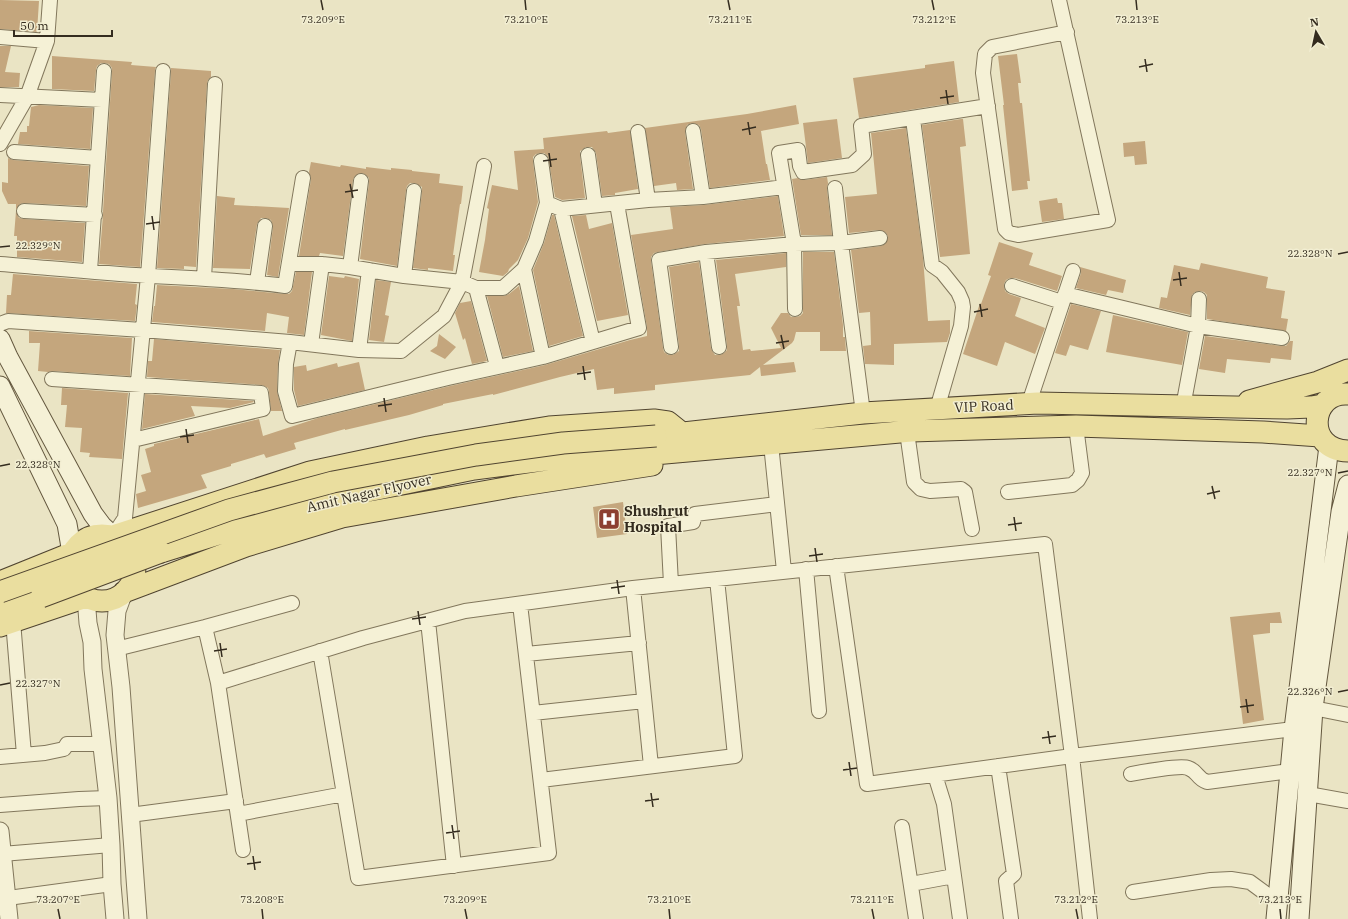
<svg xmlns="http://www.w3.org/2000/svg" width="1348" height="919" font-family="'IBM Plex Serif',serif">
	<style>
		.building { fill: #c4a67d }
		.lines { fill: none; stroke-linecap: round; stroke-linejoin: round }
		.minor-casing { stroke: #82775c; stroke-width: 16 }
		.tertiary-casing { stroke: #82775c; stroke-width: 19 }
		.secondary-casing { stroke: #64583f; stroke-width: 21 }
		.primary-casing { stroke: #504430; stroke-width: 23 }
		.minor { stroke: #f5f1d6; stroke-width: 14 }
		.tertiary { stroke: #f5f1d6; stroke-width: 17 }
		.secondary { stroke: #f5f1d6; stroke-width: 19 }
		.primary { stroke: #eade9f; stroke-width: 21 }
		.primary-bridge-casing { stroke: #504430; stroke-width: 23; stroke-linecap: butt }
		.primary-bridge { stroke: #eade9f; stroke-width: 21 }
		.ticks { fill: none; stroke: #342c1f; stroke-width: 1.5 }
		.labels { text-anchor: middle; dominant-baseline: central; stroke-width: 3; stroke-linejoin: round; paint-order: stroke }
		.street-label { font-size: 14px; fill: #342c1f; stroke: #f2eed2 }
		.poi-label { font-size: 14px; font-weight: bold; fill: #342c1f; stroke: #f2eed2; text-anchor: start }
		.ticks-label { font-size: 10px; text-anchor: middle; fill: #342c1f; stroke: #f2eed2; stroke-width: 3; stroke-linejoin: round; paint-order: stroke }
	</style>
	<rect width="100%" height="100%" fill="#eae4c4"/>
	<path class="building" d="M0,0L39,1L37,32L0,29Z
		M0,46H11L5,72L20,73L19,87H0Z
		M1017,54L1021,83H1018L1020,103H1022L1030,181H1027L1028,189L1012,191L1003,105H1004L998,56Z
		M52,56L132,62L131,65L156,67L155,70L140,267L99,264L103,215V211L112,72V68L109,64L105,63H101L97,66L96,70L94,91L52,89Z
		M954,61L959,102L859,118L853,78L925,68V65Z
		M171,68L211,71V77L208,80L207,84L196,267L184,266V269L157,268L171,72Z
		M39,105L93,108L90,149L18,144L20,132H27V126H29L31,107Z
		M796,105L799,124L761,131L766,164H767L770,180L710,188L701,129L699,125L692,123L687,125L685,132L693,189L677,190L676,183L654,186L645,128L747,114Z
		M837,119L842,158L808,163L803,123Z
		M961,119H963L966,146L960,147L970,254L940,257L922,125Z
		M906,128L923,258L928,321L950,320V333L947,342L894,344V365L865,364L863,346L871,345L870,312L859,313L851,250L881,246L885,244L888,237L886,233L879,230L849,233L845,197L877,194L871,133Z
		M630,130L638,189L615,193V195L602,196L596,153L592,147H586L580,151V156L585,198L562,200L555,197L548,156L544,153L536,154L533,157V162L538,202L528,238L518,260L509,269L508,272L503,276L479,272L485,240L489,209L487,208L492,185L518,190L514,151L544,149L543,138L607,131L608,133Z
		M1145,141L1147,164L1135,165L1134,156L1124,157L1123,143Z
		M8,158L13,160L89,166L86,206L24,203L20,204L16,210V204H8L2,191V182L8,183Z
		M311,162L340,167L341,165L366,169V167L391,170V168L412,170V171L440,174L439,183L463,186L461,204H460L453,255H455L453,271L428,268V270L413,268L422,192V187L415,183H410L407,186L406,190L397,266L360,259L369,182V178L366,175L362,173L355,176L353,180L343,256L320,253L319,256H299L311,179L309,172Z
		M827,177L828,183L827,189L832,235H801L792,179L798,178L804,180Z
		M217,196L235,198L234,205L289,208L278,277L267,275L273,227L271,220L266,218H261L257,224L250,269L213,268Z
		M778,196L784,236L705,244L658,252L654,253L651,257V261L663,348L664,352L668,355H673L679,351V346L669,267L699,262L711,348L713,352L715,355H720L724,353L727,350V346L716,260L786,253V267L735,274L740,306H737L743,350L750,349L751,351L781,348L771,328L781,313H788L791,317H796L800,316L803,313V252H834L843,325V337H845L846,351H820V332H796L794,340L792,343L763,365L794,362L796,372L761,376L760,367L750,375L655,385V390L614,394V388L597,390L594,369L560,377L493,395V394L443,404V405L409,415L345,430V429L294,443L296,449L266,458L264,454L231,464V466L201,475L207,488L138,508L136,494L146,491L141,475L151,472L145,449L154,446V444L259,419L263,436L318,418L450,386L545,365L630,340L647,336V327L631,235L673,229L670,207L704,205Z
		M1057,198L1058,203H1062L1064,219L1042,222L1039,201Z
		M16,211L19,218L24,219L85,223L82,262L17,257V236H14Z
		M552,215H554L583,336L549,346L533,270L544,243Z
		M586,215L589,229L612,223L628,315L597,321L572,216Z
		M999,242L1033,253L1029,265L1062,276L1057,291L1015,278H1010L1006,280L1004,284L1005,291L1009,294L1021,298L1015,316L1045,328L1035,354L1005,342L997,366L963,354L980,303L981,304L991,276L988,275Z
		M1201,263L1268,277L1266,288L1285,291L1281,318L1288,319L1286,331L1207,319V295L1204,292L1200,291L1195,292L1192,295L1190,315L1159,308L1161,297L1167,298L1174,265L1199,270Z
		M1080,267L1126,280L1123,293L1108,290L1106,295L1076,288L1081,273Z
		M296,272H312L304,335L287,333L289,317L267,313L265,331L152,322L154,306H155L157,285L233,289L284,294H289L292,291Z
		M13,274L137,284L135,304L137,305L135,321L6,313L7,295H11Z
		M329,276L344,278L345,276L359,279L352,341L321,335Z
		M376,280L391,282L385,315L389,316L384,342L369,340Z
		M519,286L533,351L503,357L487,296H504L509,294Z
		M471,301L487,361L472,364L465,338L463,340L455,313L460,303Z
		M1071,304L1101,311L1088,350L1070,345L1066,356L1055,353Z
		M1113,315L1188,332L1182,365L1106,352Z
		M29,331L132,338L130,376L53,371L48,372L38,371L40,343H29Z
		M439,334L456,347L445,359L430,351L437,346Z
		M1205,336L1281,346H1286L1290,341H1293L1291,360L1271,358L1270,363L1227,359L1225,373L1199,369Z
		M154,339L280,350L278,364L277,391L282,411H271L269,392L268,388L262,385L147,377L148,361H152Z
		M359,362L365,390L298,406L294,390V367L306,365L307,371L337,363L338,367Z
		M62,388L128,393L122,459L89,457L90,453L80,452L82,428L65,427L67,405H61Z
		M145,394L253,401L254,402L230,408L191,406L195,416L142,429Z
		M623,502L627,534L597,538L593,507Z
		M1280,612L1282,623H1270V633L1253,635L1264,720L1243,724L1230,617Z"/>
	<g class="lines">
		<g class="minor-casing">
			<path id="minor" d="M1059,0L1108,220L1018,235L1009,233L1005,229L983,73L985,54L992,47L1067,32
				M0,37L47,41
				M0,95L102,100
				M913,119L932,265L942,272L958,292L962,301L963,307L961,326L937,409
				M693,131L703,197
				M638,132L648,200
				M0,144L27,97L47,41L50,0
				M14,152L98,158
				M588,155L595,205
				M541,161L547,203
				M484,166L462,282L444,316L401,351L359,350L290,342L286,364L285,391L292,416L448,378L543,357L639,328L617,204
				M835,188L841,243L863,413
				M561,209L593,342
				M24,211L95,215
				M706,252L719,347
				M0,264C50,268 99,273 149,276C194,278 240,280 285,286L303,178
				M289,264H322L350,267L404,276L462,282L476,288H503L524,269L536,241L547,203L561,209L648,200L703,197L784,187
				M350,267L361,181
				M524,269L543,357
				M90,271L104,71
				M404,276L414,191
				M204,278L215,84
				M257,282L265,226
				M1012,286L1062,302
				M476,288L497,366
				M1065,294L1198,326L1282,338
				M795,309L794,244L779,153L798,150L800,166L803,172L852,165L864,154L861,126L988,106
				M0,324L8,321L142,330L290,342
				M311,344L322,264
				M671,347L659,260L706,252L794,244L841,243L880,238
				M359,350L369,270
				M52,379L261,393L263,409L133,440
				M1029,403L1073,271
				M1183,407L1198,326L1199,299
				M907,432L914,482L921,489L930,491L961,489L965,492L972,529
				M771,444L784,571
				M1008,492L1072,485L1078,480L1082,473L1076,426
				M113,536L125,518L148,276L163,71
				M836,566L867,784L1072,756L1090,919
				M806,569L819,711
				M671,584L668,526L693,522L695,514L777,504
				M633,588L651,766
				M13,621L24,755
				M428,621L454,866
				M205,627L218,683L243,850
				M116,649L205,627L292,603
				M320,651L358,878L549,853L520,604
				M526,654L639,643
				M218,683L363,638L465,611L633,588L1045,544L1072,756L1294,729
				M1313,708L1348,715
				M533,713L644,701
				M0,757L45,753L64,749L67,744H102
				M998,766L1014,874L1006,881L1011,919
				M1131,774C1141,772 1181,765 1188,768C1198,771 1196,778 1207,782L1290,771
				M935,775L944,804L960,919
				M541,780L735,756L717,579
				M1308,794L1348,801
				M0,805L79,799L108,798
				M238,814L344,794
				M130,815L236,801
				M902,827L916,919
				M2,854L111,845
				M911,884L954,876
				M1133,892L1211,880L1231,879L1250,882L1277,902
				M0,899L112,884"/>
		</g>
		<g class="tertiary-casing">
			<path id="tertiary" d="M124,592L117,611L115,635L121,687L138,919
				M86,597L88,623L92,642L93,669L108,798L111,845L112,884L115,919
				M0,831L9,919"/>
		</g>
		<g class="secondary-casing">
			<path id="secondary" d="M0,339L8,357L93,514L102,526L113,536
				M0,386L67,524L72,553
				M1276,919L1294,729L1329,446
				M1299,919L1313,708L1341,512L1348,485"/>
		</g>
		<g class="primary-casing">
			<path id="primary" d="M1348,394C1310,391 1304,450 1348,451
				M1249,401L1318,382L1348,370
				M656,436L863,413L1038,403L1287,408L1311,407L1323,405
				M69 568a33 33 0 1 1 66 0a33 33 0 1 1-66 0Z
				M113,536L310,472L428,447L549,427L654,420L668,422L683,434
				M161,552L334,498L474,469L569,457L654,454L911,431L1076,426L1263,432L1320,436
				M0,582L72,553
				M124,592L246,546L342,517L516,486L652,465
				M0,610L36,598
				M0,626L86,597"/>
		</g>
		<use href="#minor" class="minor"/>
		<use href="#tertiary" class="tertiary"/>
		<use href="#secondary" class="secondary"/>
		<use href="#primary" class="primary"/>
		<g class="primary-bridge-casing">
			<path id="primary-bridge" d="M0,592L229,510L333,482L476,455L563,443L656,436
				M41,597L161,552"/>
		</g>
		<use href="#primary-bridge" class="primary-bridge"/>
	</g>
	<path class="ticks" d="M321,0L323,10M525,0L526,10M728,0L730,10M932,0L934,10M1136,0L1137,10M1145,59L1147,72M1139,67L1153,64M946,90L948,104M940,98L954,96M748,122L750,135M742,130L756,127M549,153L551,167M543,161L557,159M350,184L353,198M345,192L358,190M152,216L154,230M146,224L160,222M0,247L10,246M1338,254L1348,252M1179,272L1181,286M1173,280L1187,278M980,304L982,317M974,312L988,309M781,335L784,349M776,343L789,341M583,366L585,380M577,374L591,372M384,398L386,412M378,406L392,404M186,429L188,443M180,437L194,435M0,466L10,464M1338,473L1348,471M1212,486L1215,499M1207,494L1220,491M1014,517L1016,531M1008,525L1022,523M815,548L817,562M809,556L823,554M617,580L619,594M611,588L625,586M418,611L420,625M412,619L426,617M220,643L222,657M214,651L227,649M0,685L10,683M1338,692L1348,690M1246,699L1248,713M1240,707L1254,705M1048,731L1050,744M1042,738L1056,736M849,762L851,776M843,770L857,768M651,793L653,807M645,801L659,799M452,825L454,839M446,833L460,831M253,856L255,870M247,864L261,862M58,909L60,919M262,909L263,919M465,909L467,919M669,909L670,919M872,909L874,919M1076,909L1078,919M1280,909L1281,919"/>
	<defs>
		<g id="hospital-square" transform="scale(1.15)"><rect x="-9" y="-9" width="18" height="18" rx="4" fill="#8c3f31" stroke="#f2eed2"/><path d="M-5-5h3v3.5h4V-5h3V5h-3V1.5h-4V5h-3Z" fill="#fff"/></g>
	</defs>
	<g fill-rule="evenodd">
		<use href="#hospital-square" x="609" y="519"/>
	</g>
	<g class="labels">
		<g class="street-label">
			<text transform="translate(984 406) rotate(-3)">VIP Road</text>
			<text transform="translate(369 493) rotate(-13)">Amit Nagar Flyover</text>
		</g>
		<g class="poi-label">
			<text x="624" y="511">Shushrut<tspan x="624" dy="16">Hospital</tspan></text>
		</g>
	</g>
	<g class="ticks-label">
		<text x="526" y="23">73.210°E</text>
		<text x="323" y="23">73.209°E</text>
		<text x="730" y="23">73.211°E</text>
		<text x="934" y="23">73.212°E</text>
		<text x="1137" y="23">73.213°E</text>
		<text x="38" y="249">22.329°N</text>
		<text x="1310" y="257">22.328°N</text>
		<text x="38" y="468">22.328°N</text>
		<text x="1310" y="476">22.327°N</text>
		<text x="38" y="687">22.327°N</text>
		<text x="1310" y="695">22.326°N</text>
		<text x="58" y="903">73.207°E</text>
		<text x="262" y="903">73.208°E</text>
		<text x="465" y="903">73.209°E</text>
		<text x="669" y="903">73.210°E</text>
		<text x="872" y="903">73.211°E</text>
		<text x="1076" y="903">73.212°E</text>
		<text x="1280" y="903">73.213°E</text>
	</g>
	<g transform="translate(1316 32) rotate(351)" stroke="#f2eed2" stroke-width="3" paint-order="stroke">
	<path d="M0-3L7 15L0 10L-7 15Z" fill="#342c1f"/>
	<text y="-6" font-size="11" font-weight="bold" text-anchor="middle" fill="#342c1f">N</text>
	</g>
	<path d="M14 30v6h98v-6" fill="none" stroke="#342c1f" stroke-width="2"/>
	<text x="20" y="30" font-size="12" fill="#342c1f" stroke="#f2eed2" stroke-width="3" paint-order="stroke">50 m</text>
</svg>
